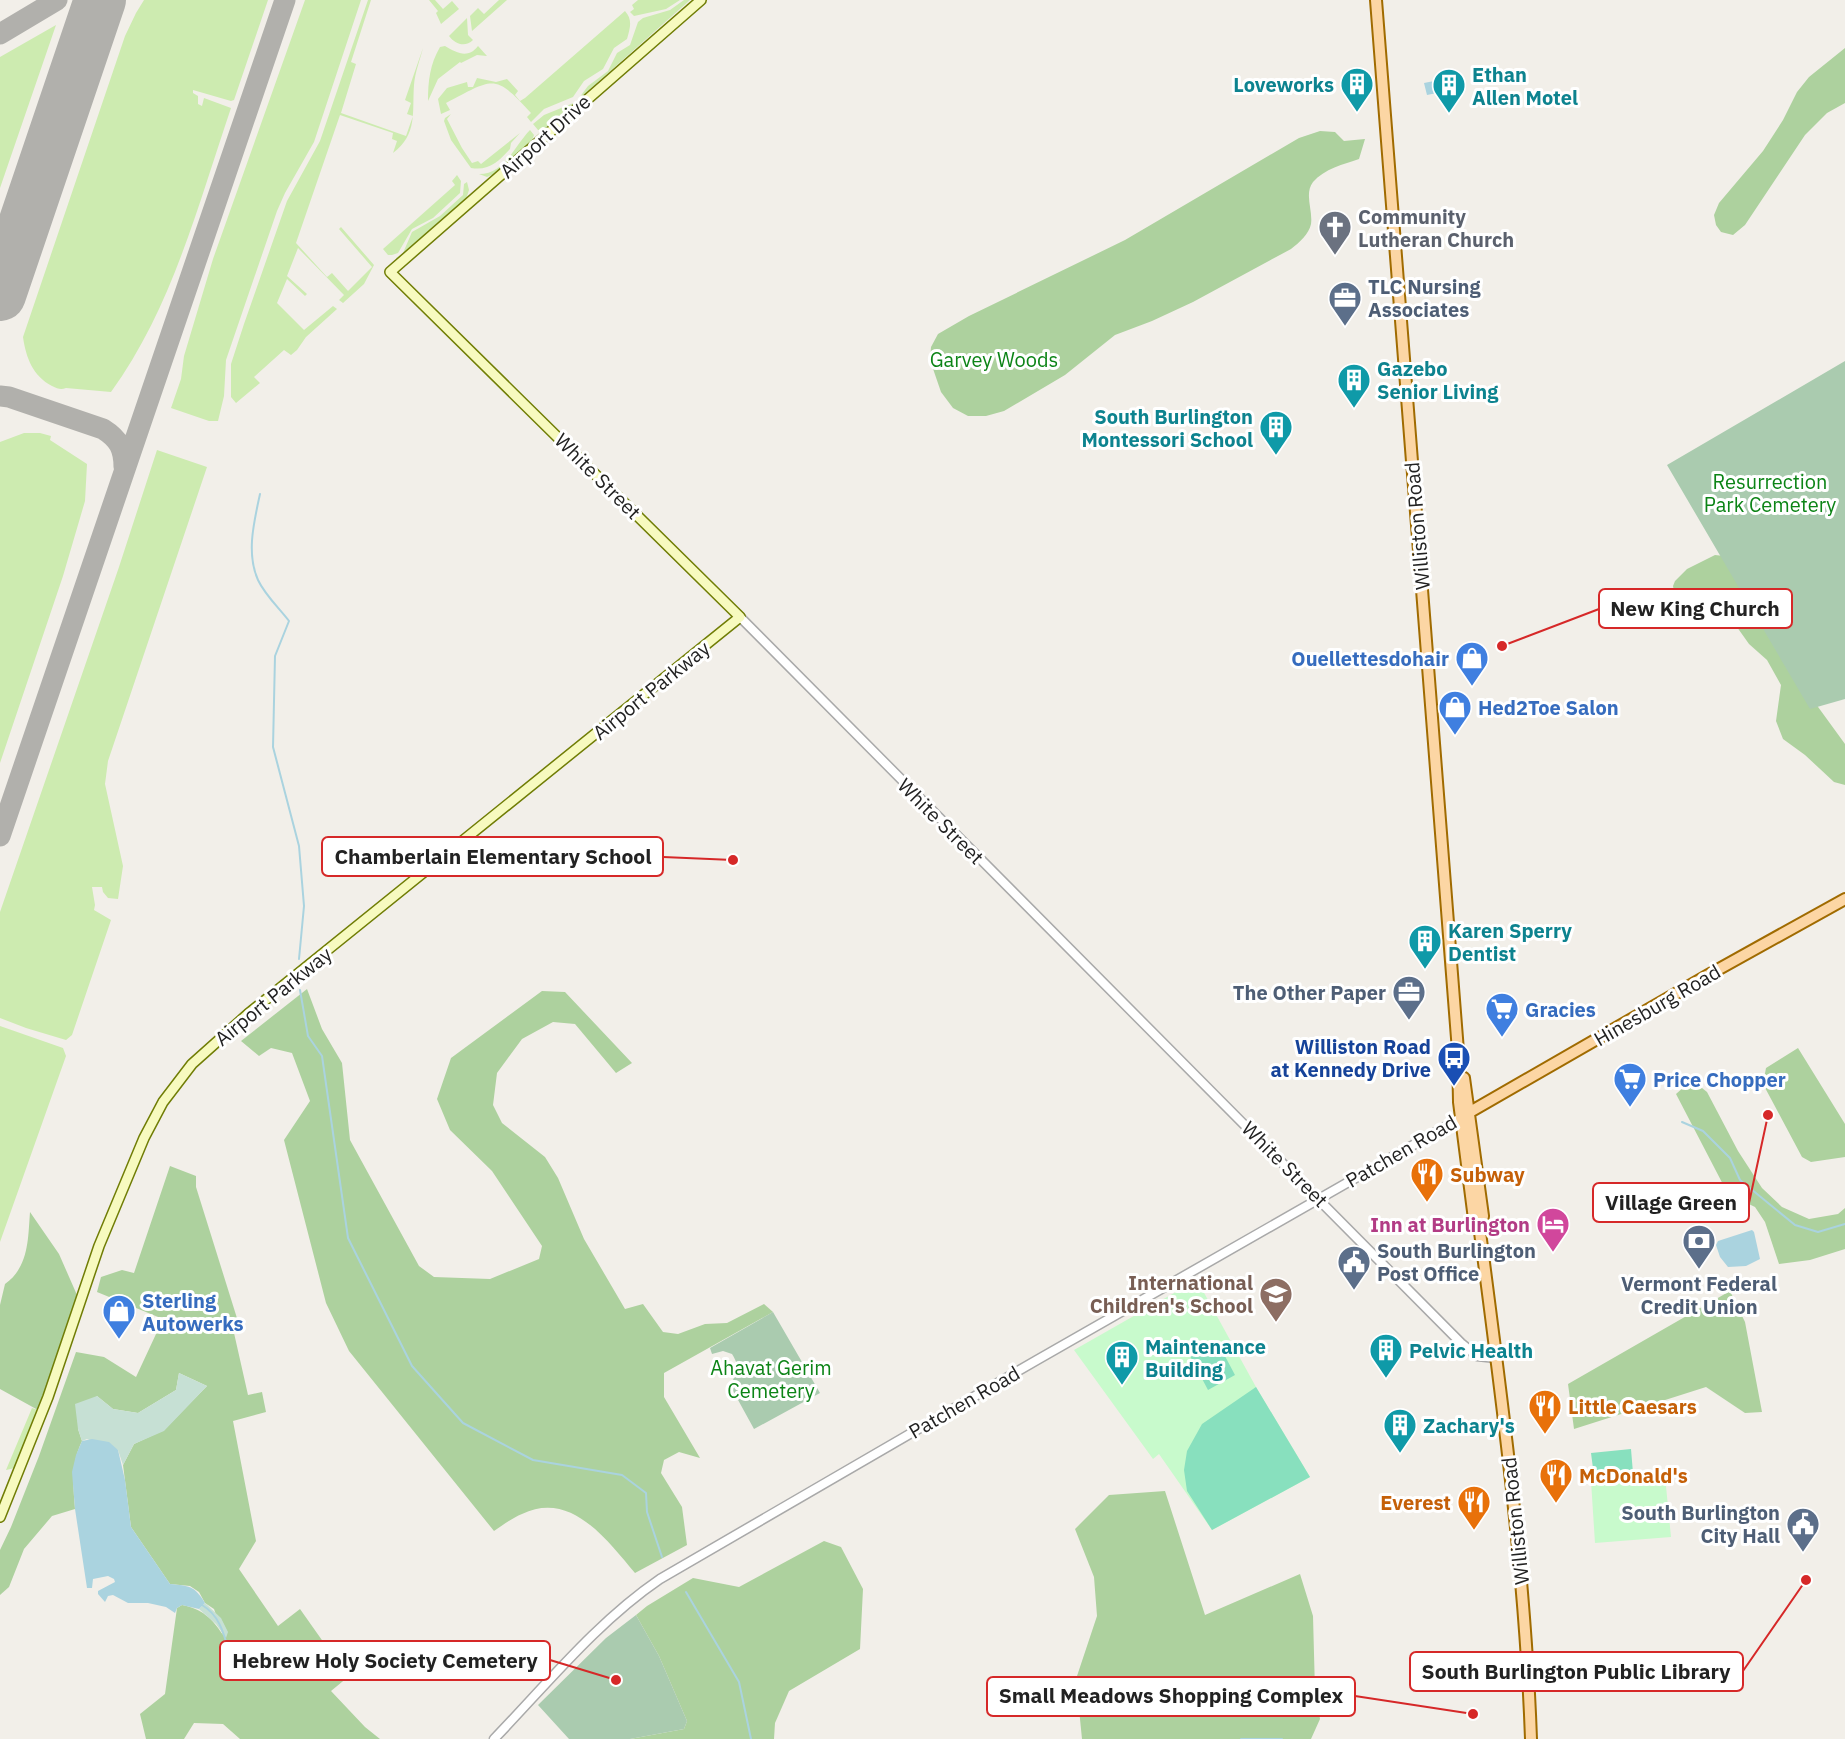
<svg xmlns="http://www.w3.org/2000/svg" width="1845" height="1739" font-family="'IBM Plex Sans',sans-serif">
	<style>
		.grass { fill: #cdebb0 }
		.forest { fill: #add19e }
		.wetland { fill: #c6e0d4 }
		.cemetery { fill: #aacbaf }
		.park { fill: #c8facc }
		.pitch { fill: #88e0be }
		.water { fill: #aad3df }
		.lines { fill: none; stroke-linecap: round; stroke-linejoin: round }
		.stream { stroke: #aad3df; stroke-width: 2 }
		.taxiway { stroke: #b1b0ac; stroke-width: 21 }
		.runway { stroke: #b1b0ac; stroke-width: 52 }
		.tertiary-casing { stroke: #a9a9a9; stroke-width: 11 }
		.secondary-casing { stroke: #707d05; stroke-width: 12 }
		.primary-casing { stroke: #a06b00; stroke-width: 14 }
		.tertiary { stroke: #fff; stroke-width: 8 }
		.secondary { stroke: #f7fabf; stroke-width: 9 }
		.primary { stroke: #fcd6a4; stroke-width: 10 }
		.labels { text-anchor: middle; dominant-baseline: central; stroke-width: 6; stroke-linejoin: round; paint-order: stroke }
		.culture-label { font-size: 20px; font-weight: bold; fill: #0d838f; stroke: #fff; text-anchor: start }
		.street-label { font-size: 20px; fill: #222; stroke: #fff }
		.worship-label { font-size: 20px; font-weight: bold; fill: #5b616d; stroke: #fff; text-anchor: start }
		.service-label { font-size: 20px; font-weight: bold; fill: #4e5e75; stroke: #fff; text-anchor: start }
		.park-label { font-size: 20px; fill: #0c8416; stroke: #fff }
		.shop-label { font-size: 20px; font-weight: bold; fill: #366cbe; stroke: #fff; text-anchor: start }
		.transit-label { font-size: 20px; font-weight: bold; fill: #164399; stroke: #fff; text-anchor: end }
		.food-label { font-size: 20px; font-weight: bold; fill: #c56008; stroke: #fff; text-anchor: start }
		.hotel-label { font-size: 20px; font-weight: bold; fill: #b23c85; stroke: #fff; text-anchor: end }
		.education-label { font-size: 20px; font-weight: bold; fill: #785e54; stroke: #fff; text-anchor: end }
		.leader { fill: none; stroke: #d62828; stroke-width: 2 }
		.callout-dot { fill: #d62828; stroke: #fff; stroke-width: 2 }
		.callout { fill: #fff; stroke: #d62828; stroke-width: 2 }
		.callout-label { font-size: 21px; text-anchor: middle; font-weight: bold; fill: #222 }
	</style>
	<rect width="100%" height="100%" fill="#f2efe9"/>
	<path class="grass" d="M144,0H268L234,100L231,101L193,90V93L198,96V104L202,106L204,98L231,108C198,205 172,308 111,392L66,388C61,390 58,389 52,386C33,376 26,358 23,337L125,36L136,13Z
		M305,0H361L314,142L285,193L277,211L226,360L224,396L218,421H209L171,408L181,379L184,356L213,259Z
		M368,0H371L351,62L356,64L341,113L406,136L413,116L407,114L411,103L405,100L423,48C420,60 415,72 414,85C412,112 418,134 393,153L397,141L392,139L393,133L340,115L296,243L327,277L332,273L348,291L372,267L339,229L341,227L374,265L364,284L343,303L339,300L344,295L298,248L287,276L307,294L305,296L287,279L277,303L304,330L333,306L337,309L306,337L297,350L291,355L284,350L254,377L260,383L236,403L231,397V364L244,324L287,201L320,141Z
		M429,0H435L443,9L452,1L459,9L441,24L436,13L438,11Z
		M499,0H507L472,31L470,16L478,8L484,14Z
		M638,0H680L666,9L634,16L630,12L634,9L632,5Z
		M684,0H690L544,130H538L533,124L544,115L576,102L588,86L608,71L617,53L630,45L638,22L643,18L670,10Z
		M625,11C633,20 630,28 627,39L614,48L603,69L584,81L573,97L544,109L531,122L527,117L531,113C494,72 493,79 446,103L450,110L441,114L438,99L447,88L467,82L468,87H473L477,78L496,82L507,79L518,91L515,95L520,101L525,98Z
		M467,18L468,35L473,40C465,48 455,44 449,36Z
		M56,25L0,188V57Z
		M445,46C457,53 468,59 478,46L487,56L477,55L461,63L460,62L438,79L428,101C428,81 430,64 440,47Z
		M451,114L447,119L462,148L472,163L478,161L481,164L520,133L511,143L510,149C498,162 489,171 471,168L451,140L444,121L445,118Z
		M530,130L534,135L532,141L494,174L487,177L479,174C505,174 515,145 530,130Z
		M457,175L461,181L460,193L433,218L412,229L398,253L392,255H388L383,249L455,185L452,181Z
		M467,182L469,190L466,199L396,259V258L403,253L412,232L440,216L463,195L464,184Z
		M24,433H40L51,436L50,440L87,464L85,501L63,576L0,763V442Z
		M157,450L207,467L108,761L105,784L123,866L118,899L108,898L103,892L102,887H92L95,905L94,910L111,920L72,1035L66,1040L26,1028L0,1018V912L119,567Z
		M0,1026L63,1048L66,1056L0,1242Z
		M32,1408L38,1410L15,1468L6,1470Z"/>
	<path class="forest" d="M1845,48V103L1827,113L1805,135L1745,225L1733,235L1721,232L1716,225L1714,215L1719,203L1763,151L1783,120L1797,92L1809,77Z
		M1320,131L1335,132L1344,141L1365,139L1359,159C1344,164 1324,169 1313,182C1304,194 1313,210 1311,224C1309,234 1299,243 1291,249L1193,302L1152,321L1115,335L1065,375L1004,411L986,416H968L953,408L941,392L930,360L931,347L938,334L969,316L1125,240L1299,138Z
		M1715,555L1724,556L1813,700L1845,744V785L1834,782L1805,755L1783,739L1776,721L1781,685L1767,660L1749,644L1727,613L1710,603L1681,598L1674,591L1673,586L1675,581L1687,569Z
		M307,989L322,1029L342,1063L350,1140L419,1266L434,1277L490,1279L539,1259L542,1246L492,1171L450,1130L437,1099L451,1058L542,991L565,992L632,1063L616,1073L575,1024L553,1022L522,1039L497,1073L493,1105L502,1123L545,1157L558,1178L584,1239L625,1309L643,1304L663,1332L678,1334L705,1324L727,1323L764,1304L773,1312L664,1373V1397L700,1458L679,1452L664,1460L661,1473L682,1507L687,1545L635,1573C607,1540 571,1490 522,1514C512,1518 503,1525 494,1531L349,1351L326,1303L284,1140L310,1101L292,1053L271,1048L259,1056L241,1041Z
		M1798,1048L1845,1124V1157L1811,1162L1802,1157L1763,1084L1766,1068Z
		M1697,1084L1707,1092L1738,1151L1762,1188L1782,1207L1809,1219L1838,1214L1845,1208V1249L1810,1260L1779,1264L1765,1222L1755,1207L1728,1194L1676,1094L1685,1086Z
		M170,1166L196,1176V1187L241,1331L234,1333L248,1395L262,1392L266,1412L233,1421L256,1541L239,1569L278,1626L300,1609L348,1677L331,1691L365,1727L380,1739H240L223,1724L194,1723L184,1739H146L140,1714L165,1694L177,1608L182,1605C202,1609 212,1618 223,1635L214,1609L205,1603L199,1592L190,1586L170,1584L131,1527L123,1465L134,1444L164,1430L207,1386L179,1373L176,1390L138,1413L113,1409L97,1396L78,1429L82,1441C71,1464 73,1484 75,1509L52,1516L24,1549L9,1587L0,1595V1550L11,1527L39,1456L76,1352L104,1357L136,1377L163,1319L97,1292L101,1277L122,1270L134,1273Z
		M30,1212L59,1254L77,1295L38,1410L0,1389V1305L5,1284C29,1267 28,1239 30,1212Z
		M1730,1291L1745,1322L1762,1412L1745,1413L1706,1387L1574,1429L1568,1384Z
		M1165,1491L1205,1615L1300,1574L1313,1616L1315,1691L1320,1719L1311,1739H1082L1076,1679L1097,1616L1094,1577L1075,1529L1109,1495Z
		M824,1541L841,1547L863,1589L860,1649L789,1691L775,1723L774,1739H630L684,1729L687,1721L659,1656L636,1615L647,1606L693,1578L739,1587Z"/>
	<path class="wetland" d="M179,1373L207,1386L164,1431L134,1444L123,1465L118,1450L87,1439L82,1441L78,1429L75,1404L97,1396L113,1409L138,1413L176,1390Z
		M205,1603L221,1618L228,1632L226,1638L216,1624L199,1609Z"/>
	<path class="cemetery" d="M1845,361V699L1810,709L1667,465Z
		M773,1312L820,1393L754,1429L732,1389C730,1374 745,1375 732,1354L723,1351L712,1354L710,1348Z
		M636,1615L659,1656L687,1721L684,1729L630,1739H569L538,1705L606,1638Z"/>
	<path class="park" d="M1197,1280L1256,1387L1310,1477L1212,1530L1159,1454L1153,1459L1074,1350Z
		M1665,1476L1671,1537L1595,1543L1591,1481Z"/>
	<path class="pitch" d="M1217,1341L1235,1375L1208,1390L1190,1356Z
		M1256,1387L1310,1477L1212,1530L1187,1491L1184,1470L1187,1451L1202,1424Z
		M1631,1449L1633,1473L1594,1476L1591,1453Z"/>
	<path class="water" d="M1444,79L1447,91L1427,95L1424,83Z
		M1752,1230L1754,1232L1760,1259L1746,1266L1728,1267L1720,1257L1716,1245L1718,1241Z
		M92,1439L109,1442L118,1450L125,1480L131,1527L170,1584C189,1586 194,1585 205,1603L199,1609L182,1605L177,1608L175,1613L166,1607L148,1603H128L113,1595L108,1596L105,1602L98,1594V1591L115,1582L114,1579L108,1576L93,1579L92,1588H87L75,1509L72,1472L76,1455L82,1441Z"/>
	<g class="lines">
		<path class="stream" d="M260,494C254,522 246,553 258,580C265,595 279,608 289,621L275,656L273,747L299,846L304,906L299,959
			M300,990L308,1036L322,1056L348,1238L412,1366L463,1423L533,1460L622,1475L646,1493L647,1512L662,1557
			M1682,1122L1703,1131L1730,1158L1740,1180L1795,1225L1818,1232L1845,1224
			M686,1592L739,1682L751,1739
			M202,1605C224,1618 225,1643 233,1664
			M1241,1739H1282"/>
		<path class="taxiway" d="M0,34L57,0
			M0,396L9,397L103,429C119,439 124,449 124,467
			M0,836L285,0"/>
		<path class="runway" d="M0,295L100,0"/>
		<g class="tertiary-casing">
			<path id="tertiary" d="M740,617L1461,1343L1477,1356L1496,1358
				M494,1739C547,1684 597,1622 660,1579L1037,1360L1464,1116"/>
		</g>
		<g class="secondary-casing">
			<path id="secondary" d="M0,1517L48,1397L99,1246L144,1138L163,1102L192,1064L248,1014L740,617L390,272L701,0"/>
		</g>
		<g class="primary-casing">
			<path id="primary" d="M1376,0L1458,1051L1459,1102L1474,1219L1480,1232C1502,1401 1525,1569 1531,1739
				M1464,1078L1483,1216L1480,1232
				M1470,1112L1710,974L1845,899"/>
		</g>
		<use href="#tertiary" class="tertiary"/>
		<use href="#secondary" class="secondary"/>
		<use href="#primary" class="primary"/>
	</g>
	<defs>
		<g id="building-pin" transform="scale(1.725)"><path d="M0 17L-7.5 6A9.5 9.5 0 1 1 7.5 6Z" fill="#0f9aa8" stroke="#fff"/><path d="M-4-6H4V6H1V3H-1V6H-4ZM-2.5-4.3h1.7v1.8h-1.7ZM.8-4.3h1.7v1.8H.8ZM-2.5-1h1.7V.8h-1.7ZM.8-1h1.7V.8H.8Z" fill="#fff"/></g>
		<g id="church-pin" transform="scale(1.725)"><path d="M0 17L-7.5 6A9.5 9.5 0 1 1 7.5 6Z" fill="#6b7280" stroke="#fff"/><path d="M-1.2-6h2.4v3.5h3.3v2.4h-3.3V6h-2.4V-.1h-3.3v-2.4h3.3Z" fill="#fff"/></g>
		<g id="office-pin" transform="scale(1.725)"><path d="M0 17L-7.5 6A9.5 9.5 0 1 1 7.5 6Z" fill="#5c6f8a" stroke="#fff"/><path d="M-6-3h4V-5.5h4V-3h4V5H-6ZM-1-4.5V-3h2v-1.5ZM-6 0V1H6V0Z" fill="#fff"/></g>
		<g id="shop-pin" transform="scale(1.725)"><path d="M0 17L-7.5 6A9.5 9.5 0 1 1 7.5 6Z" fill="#3f7fe0" stroke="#fff"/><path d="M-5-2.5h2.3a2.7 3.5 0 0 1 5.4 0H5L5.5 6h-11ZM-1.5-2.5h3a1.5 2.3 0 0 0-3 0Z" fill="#fff"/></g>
		<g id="supermarket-pin" transform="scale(1.725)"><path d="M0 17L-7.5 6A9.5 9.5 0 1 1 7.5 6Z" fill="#3f7fe0" stroke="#fff"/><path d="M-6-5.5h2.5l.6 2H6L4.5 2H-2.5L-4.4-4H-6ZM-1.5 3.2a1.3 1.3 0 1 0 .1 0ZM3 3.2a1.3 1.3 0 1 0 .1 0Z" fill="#fff"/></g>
		<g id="bus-pin" transform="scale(1.725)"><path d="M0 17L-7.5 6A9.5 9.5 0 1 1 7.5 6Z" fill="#1a4fb4" stroke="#fff"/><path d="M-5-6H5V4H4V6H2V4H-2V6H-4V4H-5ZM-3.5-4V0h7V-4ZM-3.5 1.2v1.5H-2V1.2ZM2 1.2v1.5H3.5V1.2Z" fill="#fff"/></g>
		<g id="restaurant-pin" transform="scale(1.725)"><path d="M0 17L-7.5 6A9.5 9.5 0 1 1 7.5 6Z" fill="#e8710a" stroke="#fff"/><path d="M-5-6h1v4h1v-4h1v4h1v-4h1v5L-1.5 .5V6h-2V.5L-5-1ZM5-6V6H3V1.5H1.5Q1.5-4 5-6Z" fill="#fff"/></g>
		<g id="hotel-pin" transform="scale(1.725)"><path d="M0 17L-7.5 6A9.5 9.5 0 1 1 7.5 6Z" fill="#d1479c" stroke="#fff"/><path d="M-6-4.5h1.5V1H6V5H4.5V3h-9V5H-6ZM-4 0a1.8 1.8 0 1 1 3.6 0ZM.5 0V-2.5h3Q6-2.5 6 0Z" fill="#fff"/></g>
		<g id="bank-pin" transform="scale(1.725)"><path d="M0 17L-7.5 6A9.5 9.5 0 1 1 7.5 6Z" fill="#5c6f8a" stroke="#fff"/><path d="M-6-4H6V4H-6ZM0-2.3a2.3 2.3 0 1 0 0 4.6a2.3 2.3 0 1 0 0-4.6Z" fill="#fff"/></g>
		<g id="civic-pin" transform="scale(1.725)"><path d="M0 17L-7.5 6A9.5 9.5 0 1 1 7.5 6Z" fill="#5c6f8a" stroke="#fff"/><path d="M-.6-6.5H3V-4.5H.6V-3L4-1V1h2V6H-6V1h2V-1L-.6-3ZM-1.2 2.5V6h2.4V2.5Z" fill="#fff"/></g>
		<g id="school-pin" transform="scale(1.725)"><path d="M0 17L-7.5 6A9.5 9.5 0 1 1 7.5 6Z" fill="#8d6e63" stroke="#fff"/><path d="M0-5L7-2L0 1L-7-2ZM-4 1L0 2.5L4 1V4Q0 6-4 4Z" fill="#fff"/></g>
	</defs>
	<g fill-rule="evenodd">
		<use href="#building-pin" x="1357" y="84"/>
		<use href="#building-pin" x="1449" y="85"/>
		<use href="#church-pin" x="1335" y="227"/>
		<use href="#office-pin" x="1345" y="298"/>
		<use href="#building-pin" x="1354" y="380"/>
		<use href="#building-pin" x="1276" y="427"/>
		<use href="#shop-pin" x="1472" y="658"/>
		<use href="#shop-pin" x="1455" y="707"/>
		<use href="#building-pin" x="1425" y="941"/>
		<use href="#office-pin" x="1409" y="992"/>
		<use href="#supermarket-pin" x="1502" y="1009"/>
		<use href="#bus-pin" x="1454" y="1058"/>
		<use href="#supermarket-pin" x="1630" y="1079"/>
		<use href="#restaurant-pin" x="1427" y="1174"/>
		<use href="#hotel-pin" x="1553" y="1224"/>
		<use href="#bank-pin" x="1699" y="1241"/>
		<use href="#civic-pin" x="1354" y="1262"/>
		<use href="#school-pin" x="1276" y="1294"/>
		<use href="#shop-pin" x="119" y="1311"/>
		<use href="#building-pin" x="1386" y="1350"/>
		<use href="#building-pin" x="1122" y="1357"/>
		<use href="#restaurant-pin" x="1545" y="1406"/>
		<use href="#building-pin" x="1400" y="1425"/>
		<use href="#restaurant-pin" x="1556" y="1475"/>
		<use href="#restaurant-pin" x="1474" y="1502"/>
		<use href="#civic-pin" x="1803" y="1524"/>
	</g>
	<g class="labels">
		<g class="culture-label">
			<text x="1472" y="74">Ethan<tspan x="1472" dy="23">Allen Motel</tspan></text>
			<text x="1334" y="84" text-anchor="end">Loveworks</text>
			<text x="1377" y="368">Gazebo<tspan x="1377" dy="23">Senior Living</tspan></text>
			<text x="1253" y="416" text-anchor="end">South Burlington<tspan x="1253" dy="23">Montessori School</tspan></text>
			<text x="1448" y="930">Karen Sperry<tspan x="1448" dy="23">Dentist</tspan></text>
			<text x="1145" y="1346">Maintenance<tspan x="1145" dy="23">Building</tspan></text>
			<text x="1409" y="1350">Pelvic Health</text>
			<text x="1423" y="1425">Zachary's</text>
		</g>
		<g class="street-label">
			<text transform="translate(545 136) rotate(-42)">Airport Drive</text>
			<text transform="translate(598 476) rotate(45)">White Street</text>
			<text transform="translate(1417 526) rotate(-95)">Williston Road</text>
			<text transform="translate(651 690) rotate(-39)">Airport Parkway</text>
			<text transform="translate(941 821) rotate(45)">White Street</text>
			<text transform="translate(273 996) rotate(-39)">Airport Parkway</text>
			<text transform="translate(1657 1005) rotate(-30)">Hinesburg Road</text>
			<text transform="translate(1401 1151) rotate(-30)">Patchen Road</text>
			<text transform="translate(1285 1164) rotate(45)">White Street</text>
			<text transform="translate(964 1402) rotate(-30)">Patchen Road</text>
			<text transform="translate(1515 1521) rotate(-96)">Williston Road</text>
		</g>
		<g class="worship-label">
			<text x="1358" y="216">Community<tspan x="1358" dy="23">Lutheran Church</tspan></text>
		</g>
		<g class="service-label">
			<text x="1368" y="286">TLC Nursing<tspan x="1368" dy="23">Associates</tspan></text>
			<text x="1386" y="992" text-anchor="end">The Other Paper</text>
			<text x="1377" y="1250">South Burlington<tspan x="1377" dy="23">Post Office</tspan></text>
			<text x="1699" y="1283" text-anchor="middle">Vermont Federal<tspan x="1699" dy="23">Credit Union</tspan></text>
			<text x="1780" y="1512" text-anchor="end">South Burlington<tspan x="1780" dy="23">City Hall</tspan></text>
		</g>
		<g class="park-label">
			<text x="994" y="359">Garvey Woods</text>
			<text x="1770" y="481">Resurrection<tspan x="1770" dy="23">Park Cemetery</tspan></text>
			<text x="771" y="1367">Ahavat Gerim<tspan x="771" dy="23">Cemetery</tspan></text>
		</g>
		<g class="shop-label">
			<text x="1449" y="658" text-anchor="end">Ouellettesdohair</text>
			<text x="1478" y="707">Hed2Toe Salon</text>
			<text x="1525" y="1009">Gracies</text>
			<text x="1653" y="1079">Price Chopper</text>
			<text x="142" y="1300">Sterling<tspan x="142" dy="23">Autowerks</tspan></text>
		</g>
		<g class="transit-label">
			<text x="1431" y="1046">Williston Road<tspan x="1431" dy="23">at Kennedy Drive</tspan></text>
		</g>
		<g class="food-label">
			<text x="1450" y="1174">Subway</text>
			<text x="1568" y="1406">Little Caesars</text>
			<text x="1579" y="1475">McDonald's</text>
			<text x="1451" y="1502" text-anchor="end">Everest</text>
		</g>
		<g class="hotel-label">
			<text x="1530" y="1224">Inn at Burlington</text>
		</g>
		<g class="education-label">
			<text x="1253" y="1282">International<tspan x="1253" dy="23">Children's School</tspan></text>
		</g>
	</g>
	<path class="leader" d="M1502 646L1599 609M733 860L663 857M1768 1115L1749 1203M616 1680L550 1660M1806 1580L1743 1671M1473 1714L1355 1696"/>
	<g class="callout-dot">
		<circle cx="1502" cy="646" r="6"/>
		<circle cx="733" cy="860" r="6"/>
		<circle cx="1768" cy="1115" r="6"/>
		<circle cx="616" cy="1680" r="6"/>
		<circle cx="1806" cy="1580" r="6"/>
		<circle cx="1473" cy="1714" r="6"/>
	</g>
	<g class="callout">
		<rect x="1599" y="589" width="193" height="39" rx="6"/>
		<rect x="322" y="837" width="341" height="39" rx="6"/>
		<rect x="1593" y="1183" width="156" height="39" rx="6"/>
		<rect x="220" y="1641" width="330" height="39" rx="6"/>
		<rect x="1410" y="1652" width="333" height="39" rx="6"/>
		<rect x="987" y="1677" width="368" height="39" rx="6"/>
	</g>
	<g class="callout-label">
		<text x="1695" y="616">New King Church</text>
		<text x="493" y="864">Chamberlain Elementary School</text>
		<text x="1671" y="1210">Village Green</text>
		<text x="385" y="1668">Hebrew Holy Society Cemetery</text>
		<text x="1576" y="1679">South Burlington Public Library</text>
		<text x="1171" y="1703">Small Meadows Shopping Complex</text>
	</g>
</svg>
